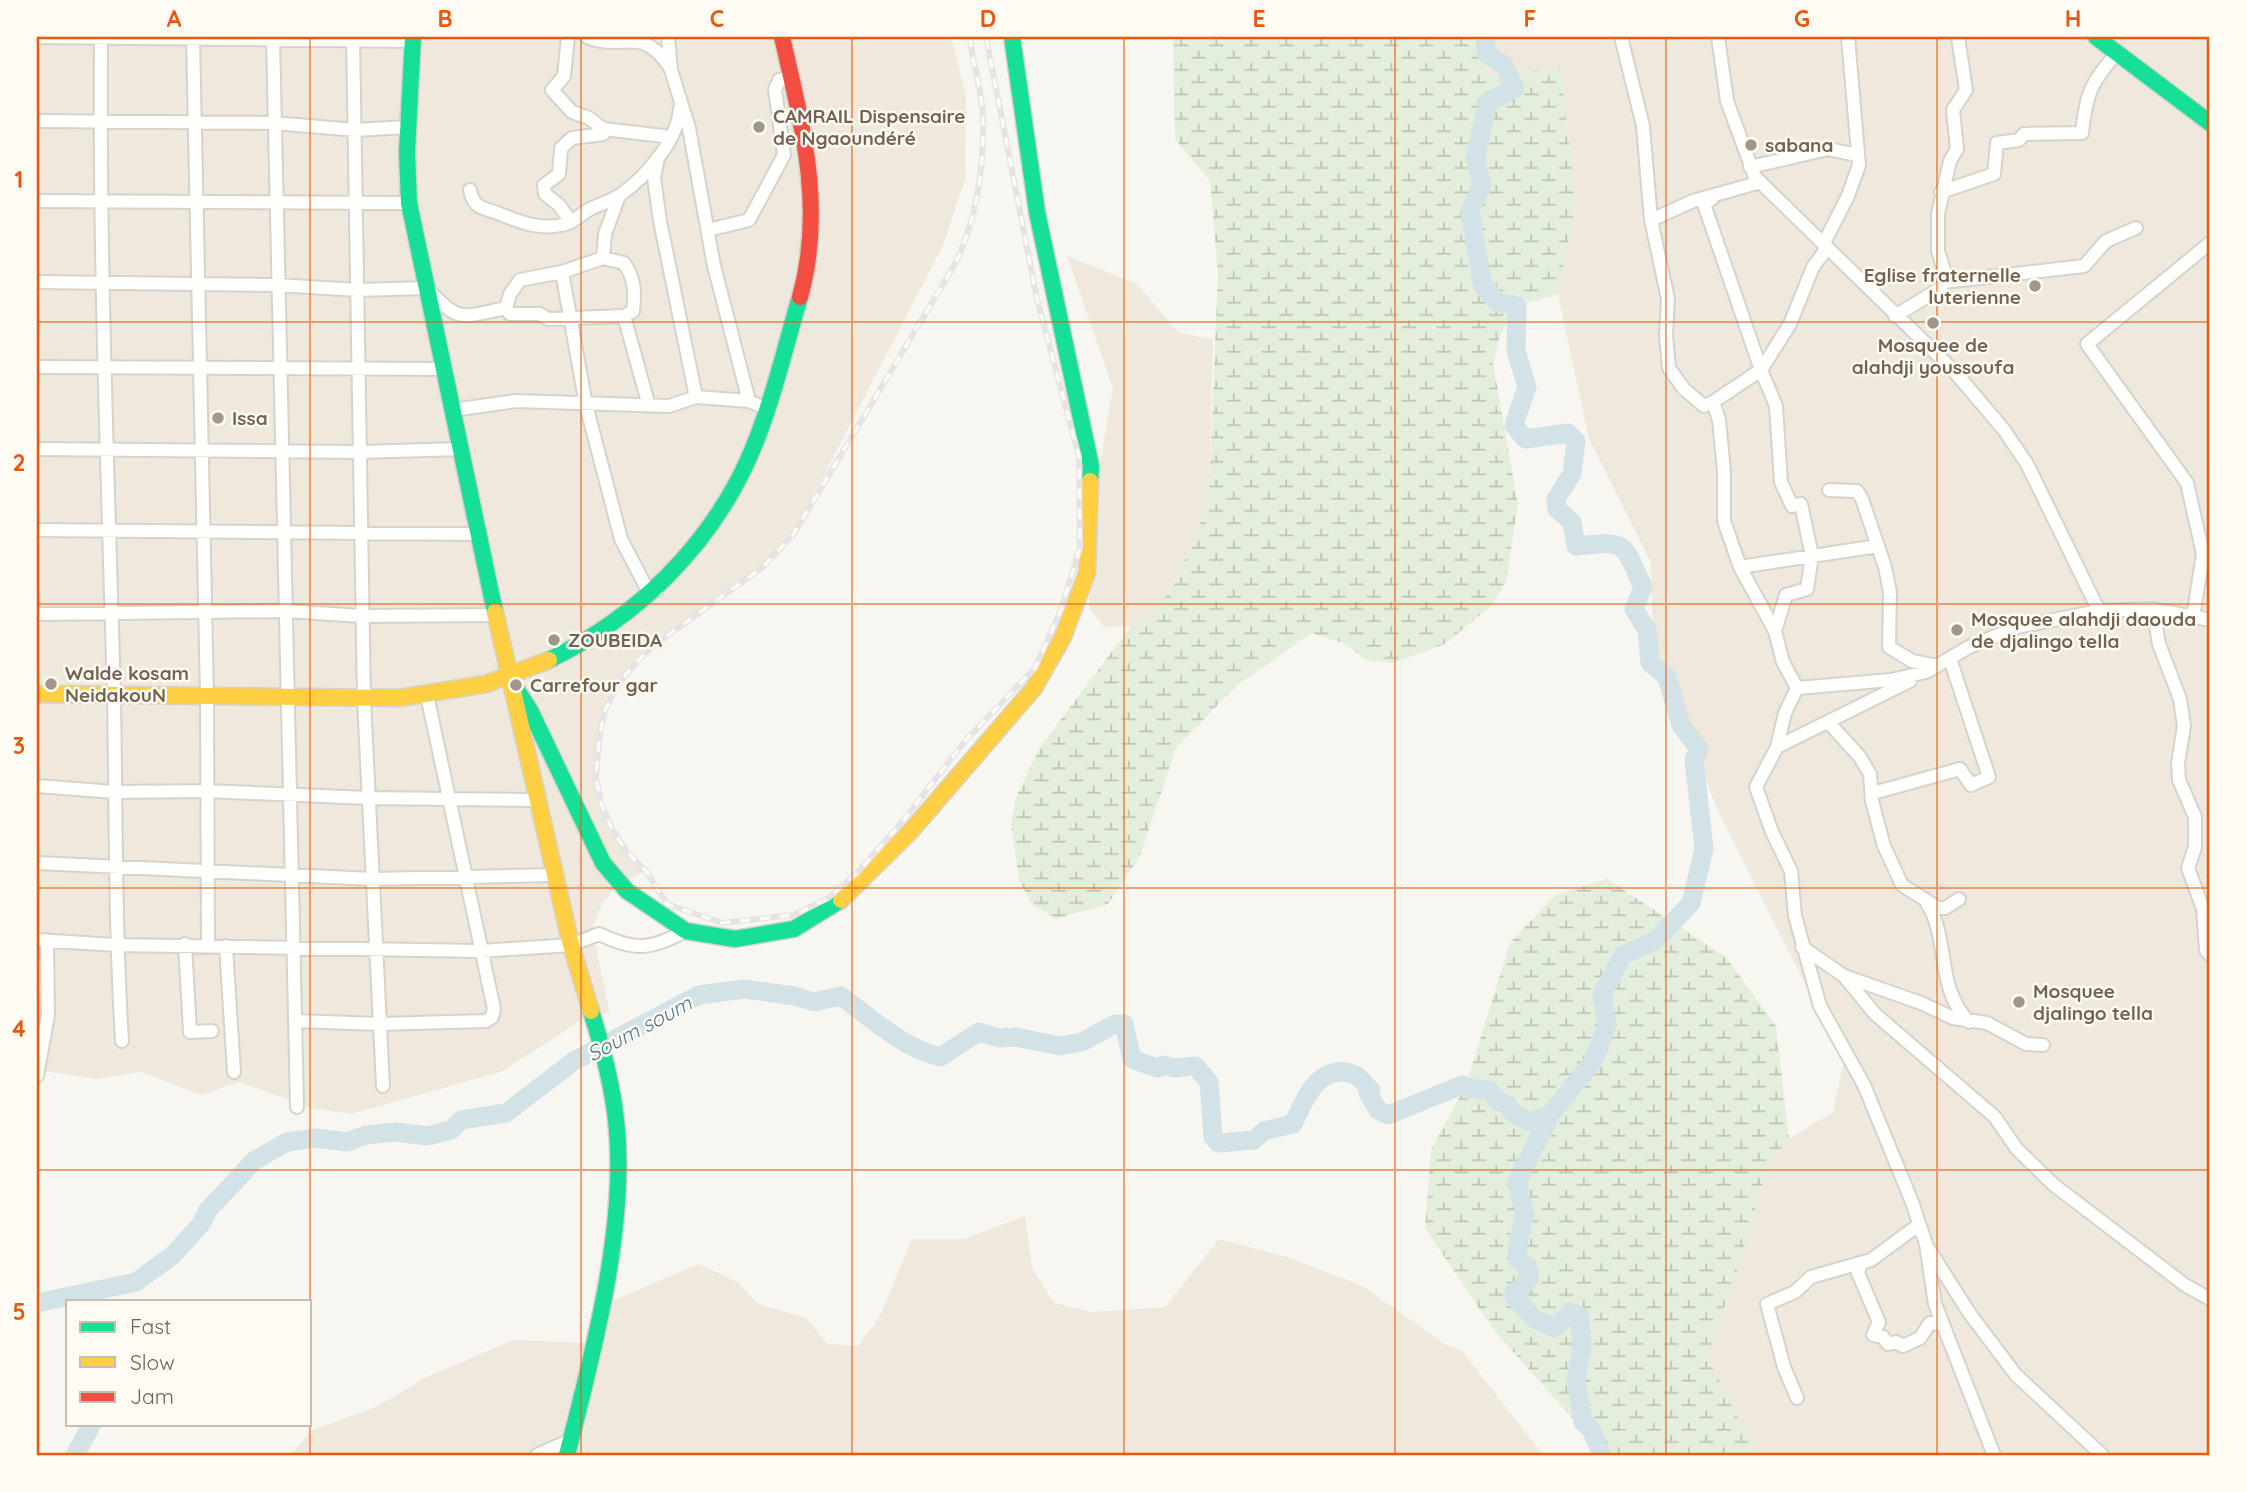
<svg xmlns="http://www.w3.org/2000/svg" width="2247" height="1492" font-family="Quicksand,sans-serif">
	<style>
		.residential { fill: #eee8dd }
		.wetland { fill: url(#wetland-marsh) }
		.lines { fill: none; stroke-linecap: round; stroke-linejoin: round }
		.river { stroke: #d3e2e7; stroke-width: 19 }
		.street-casing { stroke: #d6d2cc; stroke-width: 16 }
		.fast-casing { stroke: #d5d1cb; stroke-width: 19 }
		.slow-casing { stroke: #d5d1cb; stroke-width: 19 }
		.jam-casing { stroke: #d5d1cb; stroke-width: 19 }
		.street { stroke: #fefefd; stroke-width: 12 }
		.fast { stroke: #16e098; stroke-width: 16 }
		.slow { stroke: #ffcf43; stroke-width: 16 }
		.jam { stroke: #f24e42; stroke-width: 16 }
		.rail-casing { stroke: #e6e3e6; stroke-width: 6 }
		.rail { stroke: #fdfbf3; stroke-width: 3.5; stroke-dasharray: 10; stroke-linecap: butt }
		.grid { fill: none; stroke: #e8590c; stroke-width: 2; stroke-opacity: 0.55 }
		.poi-dot { fill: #a29689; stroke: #fdfbf3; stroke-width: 2.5 }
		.labels { text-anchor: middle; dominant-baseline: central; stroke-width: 5; stroke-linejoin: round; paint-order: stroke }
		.poi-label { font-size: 19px; font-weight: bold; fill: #746352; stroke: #fdfbf3; text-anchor: start }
		.water-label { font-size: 21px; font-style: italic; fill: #51788a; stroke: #fdfbf3 }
		.neatline { fill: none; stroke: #e8590c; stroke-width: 2.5 }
		.grid-label { font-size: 23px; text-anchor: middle; font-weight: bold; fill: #e8590c }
	</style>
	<defs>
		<pattern id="wetland-marsh" width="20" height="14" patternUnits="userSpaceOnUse" patternTransform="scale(1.75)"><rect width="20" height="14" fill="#e4eedc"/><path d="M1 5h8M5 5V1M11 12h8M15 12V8" fill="none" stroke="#bdc4b5"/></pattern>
	</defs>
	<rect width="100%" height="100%" fill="#f8f6f0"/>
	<path class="residential" d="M37,37H951L966,97L965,178L943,245L793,535L763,567L653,646L619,683L605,710L599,740L596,777L601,803L612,829L646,871L616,885L601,906L592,930L610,1013L587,1016L503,1071L351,1114L312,1108L239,1082L201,1095L141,1072L97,1079L37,1070Z
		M1477,37H2210V1455H1757L1754,1451L1707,1357L1740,1262L1768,1164L1789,1139L1833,1112L1847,1045L1819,1012L1718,811L1653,647L1651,563L1589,439L1558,294L1576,202L1560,67L1488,77Z
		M1067,256L1137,284L1178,332L1213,340L1209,490L1195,542L1155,616L1131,626L1104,627L1089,608L1090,524L1113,388Z
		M1025,1216L1032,1268L1054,1303L1091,1312L1165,1307L1219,1239L1290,1258L1362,1286L1445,1344L1462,1351L1543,1455H292L310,1431L376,1407L425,1378L513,1340L588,1343L614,1300L699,1264L737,1282L758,1304L806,1318L827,1344L858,1346L880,1316L912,1239H964Z"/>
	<path class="wetland" d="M1173,37H1477L1488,77L1560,67L1576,202L1558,294L1517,306L1500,336L1493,364L1518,504L1506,582L1491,606L1445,644L1393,663L1366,660L1344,643L1311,633L1235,687L1176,748L1140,856L1108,904L1056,919L1032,904L1019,880L1011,825L1016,797L1040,747L1131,626L1155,616L1195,542L1209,490L1218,273L1210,181L1175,139Z
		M1607,879L1726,957L1776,1026L1789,1139L1768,1164L1740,1262L1707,1357L1757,1455H1605L1493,1329L1425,1228L1431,1150L1466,1085L1510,943L1555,895Z"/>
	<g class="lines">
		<path class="river" d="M1485,37L1486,53L1504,65L1515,88L1488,102L1475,158L1482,184L1470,211L1483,286L1497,302L1517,306L1516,351L1527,387L1514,425L1525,439L1568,433L1576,441L1572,474L1556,499L1557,509L1572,522L1576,546C1628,541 1622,541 1643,587L1634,609L1647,630L1650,663L1667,677L1681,725L1699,749L1694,760L1704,849L1691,903L1656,940L1623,955L1602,995L1607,1025L1592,1063L1550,1115L1517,1182L1525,1214L1517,1247L1518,1260L1527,1266L1529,1278L1521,1289L1514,1292V1297L1535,1319L1555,1328L1571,1312L1580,1316L1582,1348L1576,1378L1583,1422L1591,1429L1602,1455
			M37,1303L136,1282L173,1255L201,1224L208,1210L255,1160L287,1142L316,1138L347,1142L366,1135L396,1132L427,1136L451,1130L461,1120L506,1113L574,1061L699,995L744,989L795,996L814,1002L841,996C869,1017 905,1049 940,1057L979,1032L999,1038L1016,1037L1060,1046L1082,1042L1115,1024H1124L1132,1059L1157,1068L1164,1065L1174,1068L1195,1066L1209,1082L1213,1137L1218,1143L1254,1140L1264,1131L1293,1124C1304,1101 1317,1065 1350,1073C1360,1075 1364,1085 1371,1090L1368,1093L1378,1110L1388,1115L1462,1085L1473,1089L1489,1090L1497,1101L1507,1104L1514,1114L1530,1122L1550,1115
			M75,1455L92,1424"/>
		<g class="street-casing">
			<path id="street" d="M37,37L413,41
				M101,37C99,257 108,477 114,698C116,812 115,927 122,1041
				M193,37L207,696L208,944
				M273,37L297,1107
				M353,37L364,700L383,1086
				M568,37L564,76L552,90L572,112L589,118L603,129L664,136L669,140
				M587,37C625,53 640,22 671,69
				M668,37L671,70L689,128L714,266L749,401
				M1621,37L1643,126L1651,220L1668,299L1666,335L1669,368L1684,389L1704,406L1713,402L1719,420L1724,471V521L1740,567L1775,631L1783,662L1797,688L1891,680L1926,672L1969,647L2017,627L2099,611L2153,609L2210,620
				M1718,37L1727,101L1755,177L1954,371L2004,430L2027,464L2099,611
				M37,121L274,123L355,130L408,127
				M658,157L654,178L660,221L696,397
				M1750,167L1828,149L1857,155
				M470,190C474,210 483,207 500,214C521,222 538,230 562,225C573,223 581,214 590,209C600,204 611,201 620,195C646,177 678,140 680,108
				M1941,192L1994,174L1997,143L2019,140L2024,134L2082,133C2086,94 2091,82 2117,53
				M37,201L409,203
				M1651,220L1693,201L1761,182
				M571,222L559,205L545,194L544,185L559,174L561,148L572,138L603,134V129
				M708,230L749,220L784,155L775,90L779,80L791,78
				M562,272L586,405L621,539L646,587L657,590
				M37,282L277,285L357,290L427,288C459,324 462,317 506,308
				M1944,282L2084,266L2106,241L2136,228
				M506,308L510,314H540L548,319L624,316L633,311C635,293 635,278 624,263L603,258
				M506,308L510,294L520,280L562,272L603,258L605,234L619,196
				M624,316L649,406
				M1895,316L1941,288L1946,276L1938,251V214L1950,161L1957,149L1953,110L1966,90L1958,37
				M37,367L444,369
				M1713,402L1761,370L1704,204L1713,198
				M453,410L516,401L669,406L696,397L749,401L765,408
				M37,449L360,452L461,449
				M1829,490L1857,491L1862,499L1885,567L1890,592L1889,647L1912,661L1937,666
				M37,530L480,534
				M1740,567L1878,546
				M2153,609L2159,644L2180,699L2184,726L2178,763L2179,780L2195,817V847L2188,868L2203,909L2206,950L2210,955
				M37,614L286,611L362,616L496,615
				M2193,617L2203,554L2187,483L2087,344L2210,243
				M1775,631L1786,595L1807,589L1812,556L1801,504L1792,506L1781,482L1776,406L1761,370L1790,324L1813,267L1825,251L1824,243L1848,196L1859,165L1848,37
				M1797,688L1785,713L1777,747L1756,787L1772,832L1791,871L1795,916L1820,1006L1864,1085L1912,1202L1926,1244L1935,1304L1994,1455
				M1829,723L1860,757L1870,774L1872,801L1884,846L1902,885L1938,908H1945L1959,899
				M1777,747L1910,681
				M37,786L115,792L207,791L368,798L538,800
				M1873,793L1960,769L1971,785L1989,777L1950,659
				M37,863L372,879L555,875
				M1927,903C1950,939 1935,987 1969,1022
				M37,940L116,945L480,951L571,945L599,934C638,952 649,949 686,931
				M185,944L190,1032L212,1031
				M226,946L234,1072
				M1802,947L1844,976L1875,1014L1995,1117L2016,1148L2054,1185L2185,1285L2210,1299
				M1844,976L1921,1003L1953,1018L1987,1023L2026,1044L2043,1045
				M295,1021L380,1024L486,1021L492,1017L494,1009L427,695
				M37,1076L48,1015L47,940
				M1928,1248L1970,1314L2016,1375L2102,1455
				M1860,1265L1858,1273L1879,1322L1873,1335L1883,1337L1888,1344L1896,1342L1903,1346L1920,1338L1930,1323L1942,1324
				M1797,1398L1784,1367L1767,1304L1795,1292L1811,1277L1871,1260L1913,1229H1921
				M537,1455L571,1440"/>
		</g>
		<g class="fast-casing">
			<path id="fast" d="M413,37L407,152L409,203L495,612
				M1012,37L1037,212L1091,466L1090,481
				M2096,37L2210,123
				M549,660C636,618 708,548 748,460C771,409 784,351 800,297
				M517,690L530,710L603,863L627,891L686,931L735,939L794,929L841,900
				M567,1455C593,1353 628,1225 616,1120C612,1083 602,1046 591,1011"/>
		</g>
		<g class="slow-casing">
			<path id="slow" d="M495,612L571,945L591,1011
				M37,694L399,698L486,684L549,660
				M841,900L910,832L1034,688L1063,637L1087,573L1090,481"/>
		</g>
		<g class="jam-casing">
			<path id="jam" d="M782,37C802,125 825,208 800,297"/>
		</g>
		<use href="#street" class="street"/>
		<use href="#fast" class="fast"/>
		<use href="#slow" class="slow"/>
		<use href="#jam" class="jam"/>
		<g class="rail-casing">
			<path id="rail" d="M970,37C972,63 982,90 983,117C984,168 977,219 955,264L793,535L763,567L653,646L634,665L619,683L605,710L599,740L596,777L601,803L612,829L627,852L646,871L667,904L722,923L794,915L828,898L857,873L897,828L966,740L1035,668L1061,610L1080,548L1079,457L1037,299L986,37"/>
		</g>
		<use href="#rail" class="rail"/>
	</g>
	<path class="grid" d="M310,37V1301M581,37V1455M852,37V1455M1124,37V1455M1395,37V1455M1666,37V1455M1937,37V1455M37,322H2210M37,604H2210M37,888H2210M37,1170H2210M310,1301V1424M310,1424V1455"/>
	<g class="poi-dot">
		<circle cx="759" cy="127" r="7"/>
		<circle cx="1751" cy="145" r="7"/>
		<circle cx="2035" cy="286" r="7"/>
		<circle cx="1933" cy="323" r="7"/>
		<circle cx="218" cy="418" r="7"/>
		<circle cx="1957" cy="630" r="7"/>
		<circle cx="554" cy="640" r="7"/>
		<circle cx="51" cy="684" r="7"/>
		<circle cx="516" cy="685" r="7"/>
		<circle cx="2019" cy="1002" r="7"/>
	</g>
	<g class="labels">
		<g class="poi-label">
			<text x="773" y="116">CAMRAIL Dispensaire<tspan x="773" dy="22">de Ngaoundéré</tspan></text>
			<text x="1765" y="145">sabana</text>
			<text x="2021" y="275" text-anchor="end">Eglise fraternelle<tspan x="2021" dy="22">luterienne</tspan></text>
			<text x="1933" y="345" text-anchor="middle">Mosquee de<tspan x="1933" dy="22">alahdji youssoufa</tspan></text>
			<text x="232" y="418">Issa</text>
			<text x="1971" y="619">Mosquee alahdji daouda<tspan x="1971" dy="22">de djalingo tella</tspan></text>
			<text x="568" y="640">ZOUBEIDA</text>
			<text x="65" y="673">Walde kosam<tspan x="65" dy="22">NeidakouN</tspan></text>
			<text x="530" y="685">Carrefour gar</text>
			<text x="2033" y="991">Mosquee<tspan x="2033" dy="22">djalingo tella</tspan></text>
		</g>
		<g class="water-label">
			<text transform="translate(639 1028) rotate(-28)">Soum soum</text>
		</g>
	</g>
	<rect width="2247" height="1492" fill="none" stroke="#fdfbf3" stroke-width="77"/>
	<rect x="66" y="1300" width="245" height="126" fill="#fdfbf3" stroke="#c6beb3" stroke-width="2"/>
	<rect x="80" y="1322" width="35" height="10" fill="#16e098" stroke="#c6beb3" stroke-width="2"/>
	<text x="130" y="1334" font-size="21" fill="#746352">Fast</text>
	<rect x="80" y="1357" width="35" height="10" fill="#ffcf43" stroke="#c6beb3" stroke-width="2"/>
	<text x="130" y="1370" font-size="21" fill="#746352">Slow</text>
	<rect x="80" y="1392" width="35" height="10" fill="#f24e42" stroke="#c6beb3" stroke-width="2"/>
	<text x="130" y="1404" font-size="21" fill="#746352">Jam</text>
	<rect x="38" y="38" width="2170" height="1416" class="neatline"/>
	<g class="grid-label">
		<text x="174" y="27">A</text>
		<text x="445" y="27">B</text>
		<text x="717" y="27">C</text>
		<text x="988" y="27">D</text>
		<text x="1259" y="27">E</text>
		<text x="1530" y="27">F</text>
		<text x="1802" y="27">G</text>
		<text x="2073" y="27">H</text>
		<text x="19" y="188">1</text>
		<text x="19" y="471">2</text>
		<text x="19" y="754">3</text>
		<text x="19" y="1037">4</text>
		<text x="19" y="1320">5</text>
	</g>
</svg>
